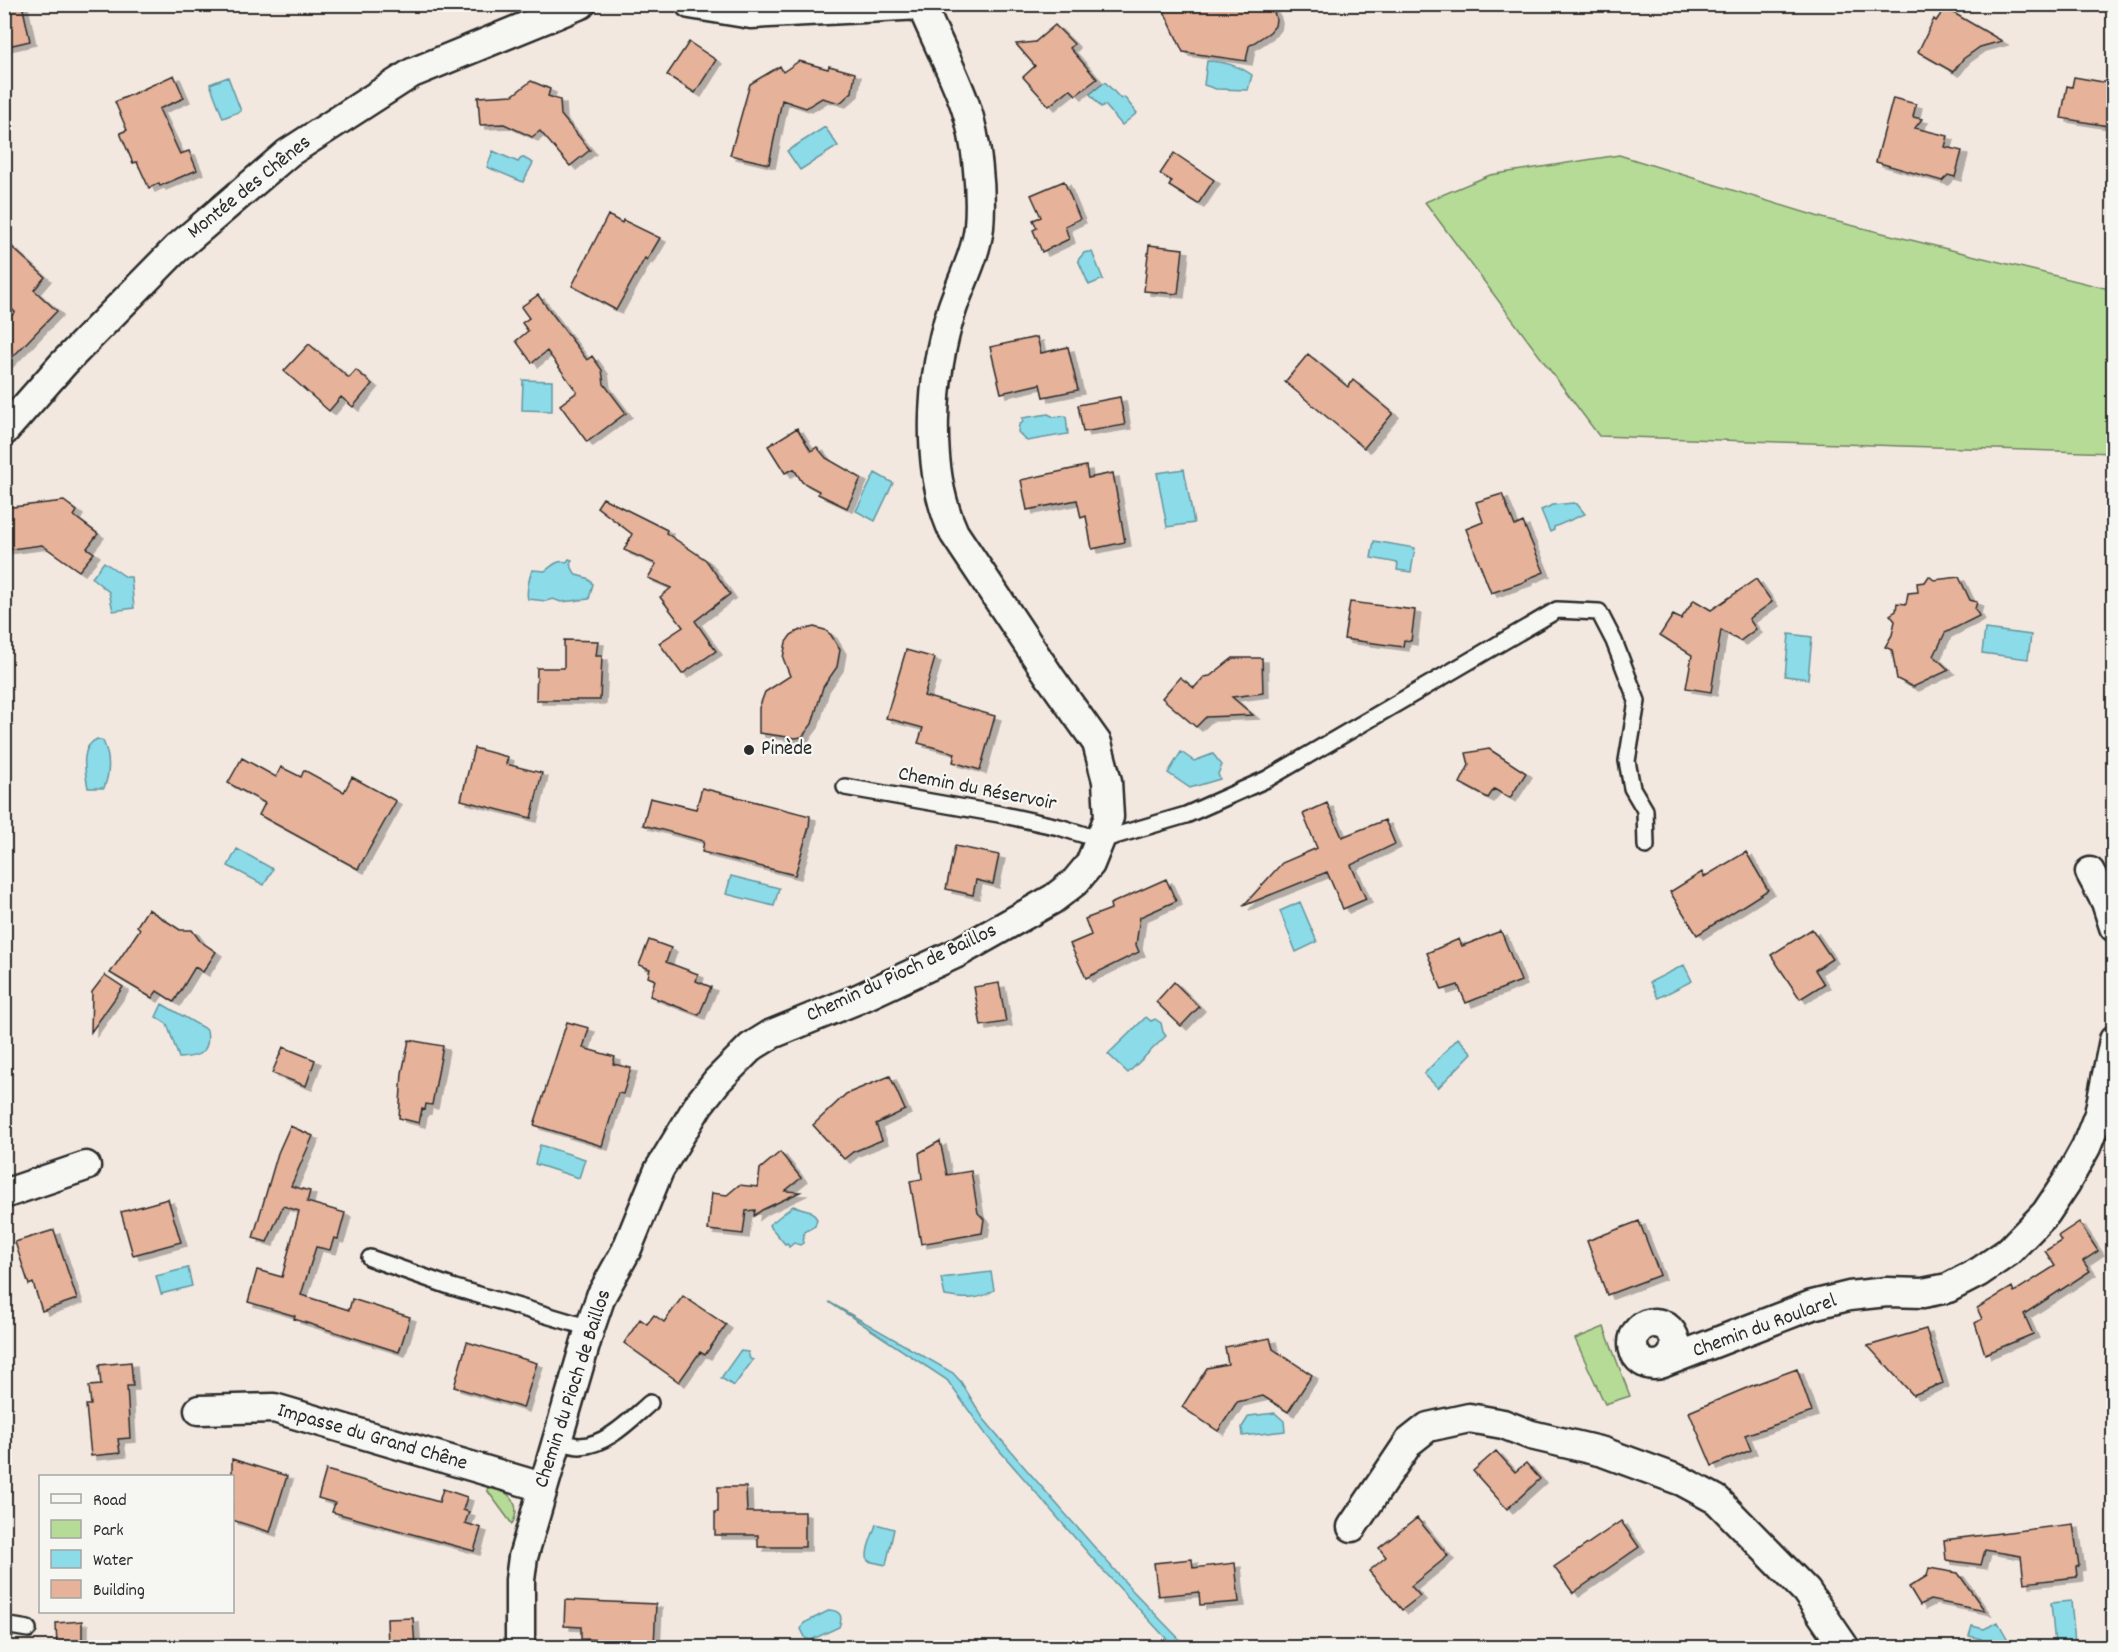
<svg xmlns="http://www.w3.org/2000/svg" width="2118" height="1652" font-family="Dekko,sans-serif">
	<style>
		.green { fill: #b5db97; stroke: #708361; stroke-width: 1.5 }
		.water { fill: #8bdbe9; stroke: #65959d; stroke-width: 1.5 }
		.building { fill: #e6b299; stroke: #2b2b2b; stroke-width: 1.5; filter: url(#shadow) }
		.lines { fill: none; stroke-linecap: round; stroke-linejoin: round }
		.lane-casing { stroke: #2b2b2b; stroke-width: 20 }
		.street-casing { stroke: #2b2b2b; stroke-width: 33 }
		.lane { stroke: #f6f6f2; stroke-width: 15 }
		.street { stroke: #f6f6f2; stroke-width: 28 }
		.poi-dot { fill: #2b2b2b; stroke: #f6f6f2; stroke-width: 2 }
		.labels { text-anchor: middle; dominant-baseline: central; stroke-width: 4.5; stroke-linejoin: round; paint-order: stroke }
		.street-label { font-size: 21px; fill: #2b2b2b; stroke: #f6f6f2 }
		.poi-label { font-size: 21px; fill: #2b2b2b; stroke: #f6f6f2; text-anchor: start }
	</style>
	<defs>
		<filter id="shadow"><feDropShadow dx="6" dy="4" stdDeviation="0" flood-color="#0004"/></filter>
	</defs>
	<rect width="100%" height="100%" fill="#f3e8e0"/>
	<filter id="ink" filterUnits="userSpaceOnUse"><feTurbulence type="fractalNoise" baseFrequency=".0167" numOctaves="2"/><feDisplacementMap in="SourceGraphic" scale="12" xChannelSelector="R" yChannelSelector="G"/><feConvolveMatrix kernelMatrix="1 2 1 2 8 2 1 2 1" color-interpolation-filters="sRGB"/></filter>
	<g filter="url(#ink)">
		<path class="green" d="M1619,155L1826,219L2113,290V453L1599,436L1425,202L1490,175Z
			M1604,1327L1630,1396L1605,1404L1575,1339Z
			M488,1487C508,1488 523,1504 512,1524L487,1490Z"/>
		<path class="water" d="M1207,61C1222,61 1240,66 1252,75L1248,90L1216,89L1204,85Z
			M228,77L241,111L223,118L210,84Z
			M1105,82L1121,99L1124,97L1137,113L1122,125L1105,105L1101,107L1090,94Z
			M825,127L838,146L800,170L787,151Z
			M493,151L518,162L522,157L533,163L523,182L487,167Z
			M1087,252H1092L1103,279L1089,285L1078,260L1084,253Z
			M523,380L552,381V411L522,410Z
			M1048,414L1054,417L1066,416L1068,434L1027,441L1018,432L1019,425L1023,422L1022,418Z
			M1184,469L1194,523L1167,527L1157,473Z
			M875,473L893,483L875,521L856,511Z
			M1573,503L1577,504L1585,514L1554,527V530L1550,532L1541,510L1553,505Z
			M1374,541L1415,548L1411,572L1397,570L1398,563L1371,558Z
			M569,559L572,560L570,564L576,575L587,578L593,584L589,599L561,602L553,599L546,601L528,599C526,594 529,575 533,570L545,571C553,565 557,560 567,562Z
			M104,562L126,577H131L134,608L113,611L109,592L92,578Z
			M1985,629L2031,635L2028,659L1982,653Z
			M1789,634L1812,637L1808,679L1785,676Z
			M97,739L103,741C110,756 110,773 104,788H88C85,771 79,747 97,739Z
			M1181,752L1194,761L1213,754L1222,765L1218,774L1220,779L1190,788L1168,773Z
			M237,849L273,869L264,885L228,866Z
			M731,876L779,888L774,906L726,894Z
			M1300,902L1317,942L1296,952L1280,911Z
			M1684,965L1692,981L1658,998L1650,982Z
			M162,1004L207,1030C211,1053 199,1057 179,1058L167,1024L156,1017Z
			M1146,1017L1151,1021L1155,1019L1161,1023L1163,1032L1166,1036L1128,1073L1108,1054Z
			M1458,1038L1472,1053L1438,1088L1424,1074Z
			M540,1145L585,1159L579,1178L535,1164Z
			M793,1206L811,1211L817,1219L815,1226L804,1232L803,1243L800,1245L794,1243L789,1247L787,1243L785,1244L769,1225Z
			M188,1268L192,1286L161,1294L156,1276Z
			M991,1272L994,1290C979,1301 963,1299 945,1296L941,1278Z
			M829,1302L953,1373L961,1382L983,1418L1026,1469L1132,1590L1187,1647H1174L1101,1568L987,1436L947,1380Z
			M740,1351L748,1352L750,1359L753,1360L734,1386L721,1378Z
			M1275,1413L1284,1421L1285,1431L1243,1436L1242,1427L1249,1416Z
			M876,1524L894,1529L886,1565L868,1561C864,1552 873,1535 876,1524Z
			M2071,1601L2075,1643L2055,1645L2051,1603Z
			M830,1610C841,1611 843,1617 839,1627L811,1640L806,1639L801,1629L804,1623Z
			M1998,1622L2012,1647H1985L1981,1639L1969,1636L1972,1626L1984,1629Z"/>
		<path class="building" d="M4,4H22L30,41L4,47Z
			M1177,4H1261L1268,6L1274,12L1276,19L1275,26L1270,32L1249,46L1246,61L1183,52L1164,11Z
			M1945,8L2002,41L1980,47L1963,59L1953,72L1918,52L1934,19L1936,21Z
			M1055,25L1074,44L1070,48L1097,79L1076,95L1070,89L1049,106L1023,77L1035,66L1016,44L1035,42Z
			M689,42L716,60L695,93L667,75Z
			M799,61L828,69L829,66L855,73L852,92L840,103L822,98L806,108L782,100L769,164L730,155L750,84L780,66L783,72Z
			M174,75L184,98L159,109L180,154L189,151L197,170L160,186L159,183L149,188L137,162L133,163L120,133L127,130L115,102Z
			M2074,77L2114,84V127L2061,118L2067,86L2072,87Z
			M531,81L550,89L548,96L560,100L561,115L590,150L570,166L540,131L532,137L504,124L480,125L478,97L513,95Z
			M1893,98L1916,104L1913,117L1922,119L1915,128L1948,136L1945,147L1962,151L1955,177L1948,175L1942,181L1876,162Z
			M1174,153L1214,180L1198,204L1169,186L1172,181L1160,174Z
			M1064,181L1080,219L1065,226L1069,239L1042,252L1033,230L1037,228L1033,220L1041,217L1031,195Z
			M608,215L622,223L623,220L660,238L647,260L645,258L616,310L572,286Z
			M4,240L45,277L34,290L57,311L4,366V324L15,312L4,302Z
			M1149,245L1183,249L1178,294L1144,291Z
			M538,295L587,360L592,356L602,370L604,384L626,413L587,442L560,405L577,392L547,351L532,363L516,341L528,331L522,323L529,318L521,307Z
			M1037,337L1041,353L1068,347L1078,390L1043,397L1040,384L1001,393L990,347Z
			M309,344L349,378L356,370L372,384L353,407L341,397L329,411L284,371Z
			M1308,354L1348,387L1353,380L1393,413L1364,448L1285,382Z
			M1120,397L1125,425L1083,432L1078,405Z
			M797,428L811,451L817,447L826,458L861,478L847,508L818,494L819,491L802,482L794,469L785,473L768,446Z
			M1086,466L1088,478L1113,473L1125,542L1092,549L1086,516L1081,518L1077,500L1027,510L1021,480Z
			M1502,494L1515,526L1523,522L1544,572L1527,579V581L1491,593L1466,529L1483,522L1476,502Z
			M603,498L667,530L666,533L706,560L730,594L695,621L716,651L682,674L659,643L683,627L660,597L671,588L648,578L656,564L624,550L632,534L597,507Z
			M64,501L77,511L74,516L98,534L87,548L94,553L79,571L42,545L4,550V508Z
			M1929,576L1934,580L1959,577L1970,600L1977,602L1975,609L1979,616L1945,633L1934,656L1949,670L1913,687L1897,679L1892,650L1885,647L1892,635L1895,621L1890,615L1896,611L1897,603L1906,604L1908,593L1918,592L1917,583L1925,582Z
			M1756,579L1772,602L1749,619L1756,629L1740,641L1721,630L1711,692L1686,688L1692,655L1660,635L1673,615L1681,619L1694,600L1711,610Z
			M1350,602L1415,610L1411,641L1404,640L1403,647L1344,639Z
			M814,627L825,630L831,635L840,650L837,667L823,687L812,724L802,737L795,738L759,733V708L765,692L790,676L783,658L786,642L791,635L798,631Z
			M564,640L598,641L596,656H602L600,700H536L537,668H564Z
			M906,650L935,658L924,696L995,716L980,770L953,762L955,753L918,743L923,728L886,718Z
			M1233,658H1262L1263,693L1232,697L1253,715L1206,717L1196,727L1162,698L1180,677L1194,688L1204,677L1210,676Z
			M474,748L508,757L506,764L542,773L531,818L461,800Z
			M1489,749L1526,773L1510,798L1494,789L1488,798L1460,783L1469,765L1466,753Z
			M242,758L276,777L281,767L301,777L304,770L344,792L352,777L396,801L358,869L259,815L265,803L228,783Z
			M702,788L810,816L809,827L795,875L702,852L704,841L643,825L650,798L696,809Z
			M1327,803L1342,837L1385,820L1395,844L1351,865L1366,899L1343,909L1327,872L1243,906L1282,863L1317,848L1303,814Z
			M955,846L999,855L993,884L976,880L973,895L946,889Z
			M1746,852L1768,890L1697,935L1670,892L1702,872L1704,877Z
			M1166,879L1176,901L1140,917L1136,945L1139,952L1086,978L1070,944L1091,935L1085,919L1111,909L1110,904Z
			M148,909L180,930H192L200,941L216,952L203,972L195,967L174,1002L157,991L152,998L110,973L140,929L137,926Z
			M1812,929L1832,959L1815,970L1824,984L1800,999L1771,955Z
			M1501,931L1521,981L1466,1003L1458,985L1442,990L1427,953L1459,939L1462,946Z
			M649,940L671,948L666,962L698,974L696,981L711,987L699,1015L650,996L655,980L648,977L650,969L639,965Z
			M105,975L123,987L91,1032L92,992Z
			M1174,982L1199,1007L1181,1026L1156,1002Z
			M999,983L1006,1022L981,1026L974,987Z
			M567,1022L589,1028L583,1048L615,1057L613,1064L631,1068L623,1094L618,1093L602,1146L534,1125Z
			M409,1040L443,1046L432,1105L426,1104L425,1110L422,1109L419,1123L399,1118L402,1073Z
			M283,1047L315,1060L306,1086L272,1073Z
			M890,1076L905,1110L876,1124L882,1140L853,1152L844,1159L813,1125L846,1094Z
			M290,1126L313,1136L291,1186L310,1191L307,1202L345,1213L338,1239L334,1238L330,1250L316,1247L301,1295L349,1310L352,1299L410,1317L399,1352L294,1319L295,1316L248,1302L257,1270L282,1277L299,1211L283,1206L267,1242L253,1238L278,1153Z
			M940,1141L947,1175L971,1171L978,1213L984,1219L982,1233L921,1244L910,1181L922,1179L919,1153Z
			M780,1152L801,1178L785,1191L800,1192L762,1210L754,1216L755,1210L746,1211L743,1234L708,1230L712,1193L727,1195L739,1185L758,1187L760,1169Z
			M168,1199L181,1242L133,1255L121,1212Z
			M1639,1221L1660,1275L1607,1295L1587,1241Z
			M2079,1222L2098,1251L2083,1261L2090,1271L2024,1314L2033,1334L1985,1354L1975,1323L1982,1319L1977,1308L2012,1287L2014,1292L2055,1266L2045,1251L2061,1241L2058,1236Z
			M54,1230L77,1299L42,1311L33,1283L29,1285L15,1242Z
			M683,1296L726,1325L705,1355L700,1352L679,1382L624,1343L640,1319L647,1324L654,1315L664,1322Z
			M1926,1329L1943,1383L1913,1395L1868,1346Z
			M1270,1338L1273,1349L1312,1375L1288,1412L1263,1396L1237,1402L1218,1431L1182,1407L1207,1368L1228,1364L1225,1347Z
			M467,1342L537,1363L523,1408L454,1387Z
			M131,1362L133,1386H127L130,1438L118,1439L120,1453L91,1456L86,1405H91L89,1386L101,1385L99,1365Z
			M1797,1369L1812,1412L1745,1435L1751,1450L1712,1466L1689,1412L1756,1384Z
			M1496,1451L1515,1472L1526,1463L1540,1479L1507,1509L1473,1471Z
			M232,1459L287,1476L270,1532L232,1520Z
			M326,1470L439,1502L443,1489L467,1497L463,1510L469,1512L465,1523L481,1528L474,1551L332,1512L335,1503L318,1498Z
			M718,1487H746L747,1512H805V1547H758V1535H715V1512H718Z
			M1417,1518L1448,1556L1411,1586L1420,1596L1402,1610L1369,1571L1386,1557L1379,1548Z
			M1621,1521L1639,1547L1573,1593L1554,1567Z
			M2073,1524L2079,1566L2076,1567L2077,1577L2024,1583L2021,1556L1985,1550L1981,1565L1946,1560L1944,1540Z
			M1192,1559L1193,1568L1235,1563L1239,1602L1200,1605L1199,1592L1158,1596L1154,1563Z
			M1929,1568L1958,1573L1985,1611L1930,1600L1920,1605L1909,1587L1927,1576Z
			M565,1600L656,1604L654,1646L603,1645V1640L581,1639V1627L564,1626Z
			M413,1618L415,1647H388L387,1619Z
			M82,1621V1647H57L56,1623Z"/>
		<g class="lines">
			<g class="lane-casing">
				<path id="lane" d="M845,787L999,814L1059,827L1101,840L1186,815L1267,779L1557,610L1599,612L1614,641L1637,701L1627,761L1632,788L1645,810L1646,846
					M370,1258L452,1287L590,1328
					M556,1440C563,1442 572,1446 580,1446C607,1445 630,1420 650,1403
					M4,1625L28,1629"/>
			</g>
			<g class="street-casing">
				<path id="street" d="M690,4L751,14L921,5
					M4,431L63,364L176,249L288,153L412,73L581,4
					M2090,872L2106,902L2114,927
					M4,1194L86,1166
					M1633 1344a21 21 0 1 1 42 0a21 21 0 1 1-42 0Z
					M1665,1362L1812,1305L1849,1296L1887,1292L1923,1293L1948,1288L1979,1272L2008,1252L2046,1213L2066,1183L2086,1147L2099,1114L2114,1040
					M199,1410L274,1408L542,1487
					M1352,1527L1409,1442L1428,1427L1469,1418L1503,1424L1531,1435L1603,1452L1682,1481L1717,1500L1806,1591L1845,1648
					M520,1648V1580L523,1557L590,1328L601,1296L626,1251L659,1170L699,1104L717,1081L751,1047L772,1034L858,999L957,953L1053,899L1075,882L1090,864L1109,817L1107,781L1097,743L1050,677L954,533C924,469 931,374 952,309C961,282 976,255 979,227C982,191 977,139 965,105C953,71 935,38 921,4"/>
			</g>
			<use href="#lane" class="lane"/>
			<use href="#street" class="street"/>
		</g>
	</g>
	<circle class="poi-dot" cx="749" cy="750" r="6"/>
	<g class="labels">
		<g class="street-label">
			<text transform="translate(250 188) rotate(-39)">Montée des Chênes</text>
			<text transform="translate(977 790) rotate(11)">Chemin du Réservoir</text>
			<text transform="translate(902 974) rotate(-25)">Chemin du Pioch de Baillos</text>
			<text transform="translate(1765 1327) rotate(-20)">Chemin du Roularel</text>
			<text transform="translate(574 1389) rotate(-72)">Chemin du Pioch de Baillos</text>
			<text transform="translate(372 1438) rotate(16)">Impasse du Grand Chêne</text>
		</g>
		<g class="poi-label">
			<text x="761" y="750">Pinède</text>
		</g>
	</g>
	<rect width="2118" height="1652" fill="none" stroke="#f6f6f2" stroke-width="24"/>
	<rect x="12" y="12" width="2094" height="1628" fill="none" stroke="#2b2b2b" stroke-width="2" filter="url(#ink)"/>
	<rect x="39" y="1475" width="195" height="138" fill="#f6f6f2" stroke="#a5a5a2" stroke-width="1.5"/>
	<rect x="51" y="1494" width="30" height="9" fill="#f6f6f2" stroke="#a5a5a2" stroke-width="1.5"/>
	<text x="93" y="1505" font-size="18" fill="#2b2b2b">Road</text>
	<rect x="51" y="1520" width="30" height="18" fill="#b5db97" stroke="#a5a5a2" stroke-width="1.5"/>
	<text x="93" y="1535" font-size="18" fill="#2b2b2b">Park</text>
	<rect x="51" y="1550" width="30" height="18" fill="#8bdbe9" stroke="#a5a5a2" stroke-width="1.5"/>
	<text x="93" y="1565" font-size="18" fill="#2b2b2b">Water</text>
	<rect x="51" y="1580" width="30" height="18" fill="#e6b299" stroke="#a5a5a2" stroke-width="1.5"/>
	<text x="93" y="1595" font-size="18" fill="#2b2b2b">Building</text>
</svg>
